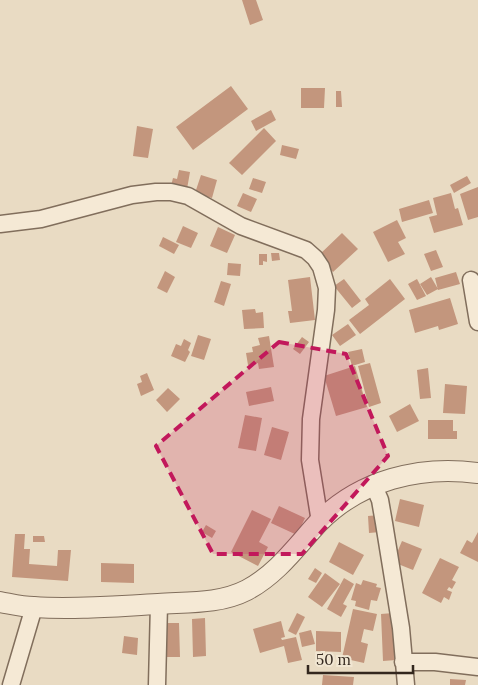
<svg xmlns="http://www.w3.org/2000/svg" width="478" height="685" font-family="Lora,serif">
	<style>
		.building { fill: #c3967d }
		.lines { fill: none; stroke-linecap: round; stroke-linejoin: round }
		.minor-casing { stroke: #816e5c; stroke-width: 19 }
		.tertiary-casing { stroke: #816e5c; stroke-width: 22 }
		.minor { stroke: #f5e9d5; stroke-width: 16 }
		.tertiary { stroke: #f5e9d5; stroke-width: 20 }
		.marked { fill: #c2185b; fill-opacity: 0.2; stroke: #c2185b; stroke-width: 4; stroke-dasharray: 10 6; stroke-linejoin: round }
	</style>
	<rect width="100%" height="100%" fill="#e9dbc3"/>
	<path class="building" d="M242,0H256L263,20L250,25Z
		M231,86L248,109L193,150L176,127Z
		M301,88H325L324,108H301Z
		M336,91H341L342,107H336Z
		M271,110L276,120L256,131L251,121Z
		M137,126L153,129L148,158L133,156Z
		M264,128L276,141L242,175L229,163Z
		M282,145L299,149L296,159L280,155Z
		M179,170L190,172L187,189L171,186L173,178L177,179Z
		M201,175L217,180L212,198L195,193Z
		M467,176L471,183L454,193L450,185Z
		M253,178L266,182L262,193L249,189Z
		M478,187V217L468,220L460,194Z
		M243,193L257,199L251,212L237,206Z
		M451,193L455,209L458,208L463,225L434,233L429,217L437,215L433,198Z
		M429,200L433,213L402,222L399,209Z
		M397,220L406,238L398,242L405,254L388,262L373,232Z
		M183,226L198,233L191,248L176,242Z
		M218,227L235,235L227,253L210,246Z
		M342,233L358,249L333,272L318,256Z
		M163,237L179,245L174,254L159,246Z
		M436,250L443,267L431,271L424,254Z
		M271,253H279L280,260L272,261Z
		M259,254H267V262L263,261V265H259Z
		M228,263L241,264L240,276L227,275Z
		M165,271L175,277L167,293L157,288Z
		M456,272L460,284L438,290L435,278Z
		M310,277L315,320L290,323L288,311H292L288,280Z
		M431,277L438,289L427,295L420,284Z
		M344,279L361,301L352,308L334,286Z
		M390,279L405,299L360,334L349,320L369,305L365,299Z
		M417,279L426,296L417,300L408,284Z
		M221,281L231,284L224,306L214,302Z
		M450,298L458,324L439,330L438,326L415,333L409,310Z
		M255,309L256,313L263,312L264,328L244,329L242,310Z
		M348,324L356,335L340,346L332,335Z
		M198,335L211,339L204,360L191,356Z
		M269,336L274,367L259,369L258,363L248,365L246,353L253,352L252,347L260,345L258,338Z
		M302,337L309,342L300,354L293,349Z
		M184,339L191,343L188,350L190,352L185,362L171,356L176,344L181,346Z
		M362,349L365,362L352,366L348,352Z
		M370,363L381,403L369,407L358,366Z
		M355,366L367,407L336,416L324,376Z
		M428,368L431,398L420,399L417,370Z
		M147,373L154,390L141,396L137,384L142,382L140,376Z
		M445,384L467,386L465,414L443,413Z
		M271,387L274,401L249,406L246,392Z
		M168,388L180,399L167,412L156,400Z
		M410,404L419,421L397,432L389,416Z
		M245,415L262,418L256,451L238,448Z
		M428,420H453V431H457V439H428Z
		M272,427L289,432L281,460L264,455Z
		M400,499L424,505L419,527L395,521Z
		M279,506L305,518L297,535L271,523Z
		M252,510L271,519L259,542L268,547L258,566L231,552Z
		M379,515L380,532L369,533L368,516Z
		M206,525L216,531L212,538L202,532Z
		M478,532V562L460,553L467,540L472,543Z
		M15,534H25L24,549H30L29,564L57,566L58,550H71L68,581L12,577Z
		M33,536H44L45,542H33Z
		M402,541L422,549L413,570L393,562Z
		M339,542L364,555L353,575L329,562Z
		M440,558L459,567L452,580L456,582L452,589L449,587L447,590L452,592L449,600L444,597L441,603L422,593Z
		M101,563L134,564V583L101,582Z
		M315,568L322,573L316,583L308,579Z
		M325,573L340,584L322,607L308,597Z
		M344,578L354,584L343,604L347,606L341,617L327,609Z
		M363,580L377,584L376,587L381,588L377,601L371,600L369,610L355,606L356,601L351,600L356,583L361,585Z
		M353,609L377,614L373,631L364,629L361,642L368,644L364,663L342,658Z
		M297,613L305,617L296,635L288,631Z
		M393,613L396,660L383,661L381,614Z
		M205,618L206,656L193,657L192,619Z
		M281,621L285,637L281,638L282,640L296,637L302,660L288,663L284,646L260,653L253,629Z
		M166,623H179L180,657H166Z
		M311,630L315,644L302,647L299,633Z
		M316,631L341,632V652L316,651Z
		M124,636L138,638L137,655L122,653Z
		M323,675L354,677L353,685H322Z
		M450,679L466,680L465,685H450Z"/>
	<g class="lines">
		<g class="minor-casing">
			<path id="minor" d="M0,224L41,219L132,195L156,192H171L188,196L241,226L306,250L315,258L321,267L327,288L326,310L311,419L310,460L320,522
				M471,280L478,322
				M373,484L380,500L384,523L401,628L406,685
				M403,662H435L478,667
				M11,685L34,607
				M157,685L159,604"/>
		</g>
		<g class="tertiary-casing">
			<path id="tertiary" d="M0,602C11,604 22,607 34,607C74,610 118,606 158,604C188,602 220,604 247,590C277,574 296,547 318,523C360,480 420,465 478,473"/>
		</g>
		<use href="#minor" class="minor"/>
		<use href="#tertiary" class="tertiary"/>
	</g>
	<path class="marked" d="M279,342L346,354L388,456L302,554H213L156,446Z"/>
	<path d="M308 665v8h105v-8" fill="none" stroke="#33271e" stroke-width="2.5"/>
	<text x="316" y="665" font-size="15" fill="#33271e" stroke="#f1e6d2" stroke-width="4" paint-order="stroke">50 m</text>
</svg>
